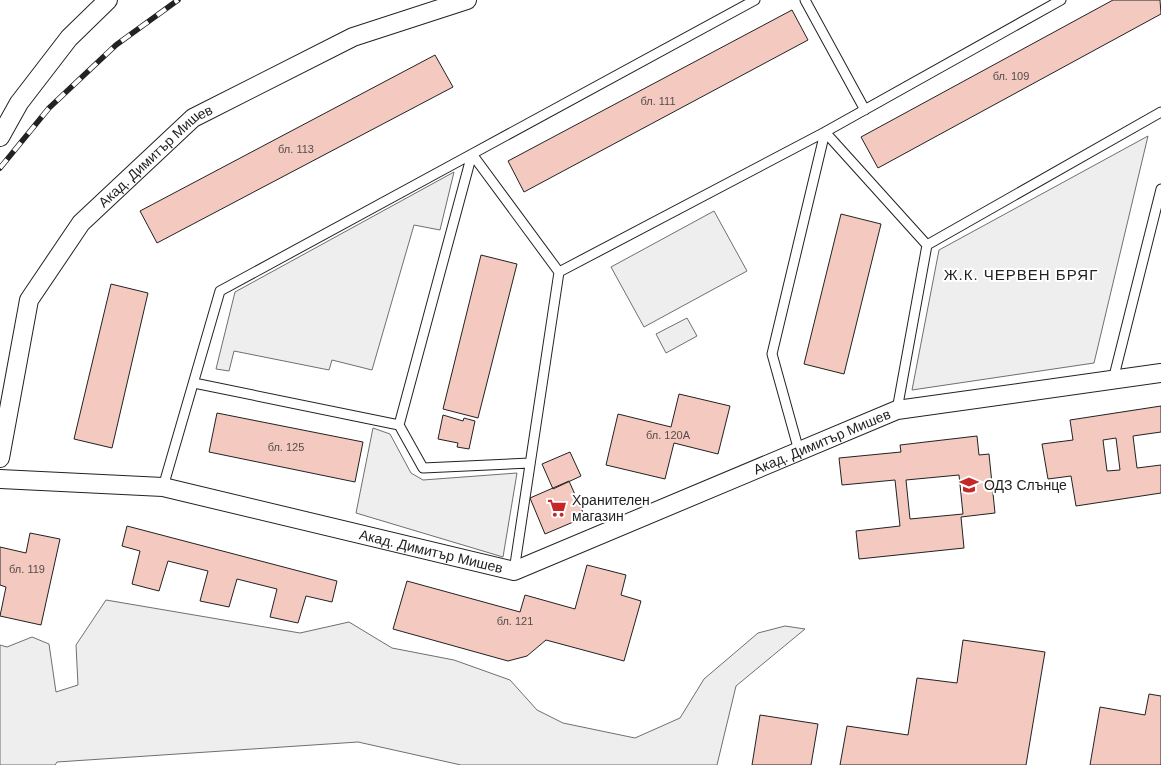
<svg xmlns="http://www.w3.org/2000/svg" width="1161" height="765" font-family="Arial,sans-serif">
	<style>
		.green { fill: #eee; stroke: #6f6f6f }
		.building { fill: #f3c9c0; stroke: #222; fill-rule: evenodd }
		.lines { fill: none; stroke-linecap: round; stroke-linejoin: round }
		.service-casing { stroke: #222; stroke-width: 11 }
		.minor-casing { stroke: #222; stroke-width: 20 }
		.service { stroke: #fff; stroke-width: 9 }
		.minor { stroke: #fff; stroke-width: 18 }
		.rail-casing { stroke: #222; stroke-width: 5.5 }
		.rail { stroke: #fff; stroke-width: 4; stroke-dasharray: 11; stroke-linecap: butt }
		.labels { text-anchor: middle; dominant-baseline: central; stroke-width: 4; stroke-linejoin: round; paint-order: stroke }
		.number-label { font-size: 11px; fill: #564c4a }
		.street-label { font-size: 14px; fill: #222; stroke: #fff }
		.poi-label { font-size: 14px; fill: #222; stroke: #fff; text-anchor: start }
		.neighbourhood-label { font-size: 15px; letter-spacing: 1px; fill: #222; stroke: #fff }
	</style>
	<rect width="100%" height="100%" fill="#fff"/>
	<path class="green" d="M1148,136L1094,363L912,390L939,250Z
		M454,172L440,230L414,225L372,370L332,360L329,370L234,351L229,371L216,369L235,292Z
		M714,211L747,271L644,327L611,267Z
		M687,318L697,336L666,353L656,334Z
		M373,428L390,434L411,473L423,480L517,473L503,557L356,513Z
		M106,600L300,633L349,622L392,648L454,660L510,680L537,710L563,723L635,738L680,718L704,679L758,633L785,626L805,629L736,686L717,765H461L358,742L57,762L55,765H0V645L7,647L32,637L49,644L56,692L78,685L76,645Z"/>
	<path class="building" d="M1113,0H1160L1161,14L878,168L861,137Z
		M792,10L808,40L524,192L508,161Z
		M435,55L453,87L157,243L140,211Z
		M841,214L881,224L844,374L804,364Z
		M481,255L517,264L478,418L443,409Z
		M111,284L148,293L112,448L74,439Z
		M679,394L730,406L718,454L674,443L665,479L606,465L618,414L671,427Z
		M1161,406V432L1133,436L1137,468L1161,465V493L1076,506L1071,476L1048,479L1042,444L1073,440L1070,420ZM1116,438L1120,470L1107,471L1103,440Z
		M217,413L363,442L355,482L209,452Z
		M443,415L463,421L464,418L475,421L469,449L457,447L458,443L438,439Z
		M977,436L979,455L989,454L995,513L961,517L964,548L859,559L856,531L900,526L895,480L842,485L839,458L901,452L900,445ZM959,475L963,514L910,519L906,480Z
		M570,452L581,476L553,489L542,464Z
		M569,481L585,517L545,534L530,498Z
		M127,526L337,581L332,602L306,596L298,623L270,617L277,589L237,579L229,607L200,601L208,571L168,561L159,591L132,584L140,551L122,546Z
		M30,533L60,539L41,625L0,616L6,587L0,585V547L26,553Z
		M587,565L626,575L621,595L641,601L624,661L546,640L527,656L508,661L393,629L407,581L520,612L525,595L575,609Z
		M963,640L1045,652L1026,765H840L847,726L908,735L917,678L957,683Z
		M1149,694L1161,696V765H1090L1100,707L1145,715Z
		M760,715L818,724L811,765H752Z"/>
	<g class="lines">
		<g class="service-casing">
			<path id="service" d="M805,0L865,110
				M825,132L927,245
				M559,272L825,132L1061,0
				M1113,380L1161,189
				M194,383L399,425
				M897,410L927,245L1161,112
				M799,451L772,354L825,132
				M530,463L423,468L399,425L472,154L755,0
				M163,487L220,291L472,154L559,272L514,571"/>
		</g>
		<g class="minor-casing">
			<g id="minor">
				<path d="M0,137L19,103L69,38L108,0"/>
				<path id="s1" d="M0,458L29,300L81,223L193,118L353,37L467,0"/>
				<path id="s2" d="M0,479L163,487L514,571L897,410L1161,373"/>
			</g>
		</g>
		<use href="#service" class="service"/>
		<use href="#minor" class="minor"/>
		<g class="rail-casing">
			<path id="rail" d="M0,168L49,108L116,45L178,0"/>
		</g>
		<use href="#rail" class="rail"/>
	</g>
	<defs>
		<g id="school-bare" transform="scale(1.5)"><path d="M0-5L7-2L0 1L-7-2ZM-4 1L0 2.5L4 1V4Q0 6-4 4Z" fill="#c62828" stroke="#fff" stroke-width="2.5" paint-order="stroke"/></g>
		<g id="supermarket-bare" transform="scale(1.5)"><path d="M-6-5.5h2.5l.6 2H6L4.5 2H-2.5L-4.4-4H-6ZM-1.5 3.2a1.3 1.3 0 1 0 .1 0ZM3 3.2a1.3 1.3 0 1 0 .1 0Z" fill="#c62828" stroke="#fff" stroke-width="2.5" paint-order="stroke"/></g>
	</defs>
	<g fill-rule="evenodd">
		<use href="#school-bare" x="969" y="485"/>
		<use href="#supermarket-bare" x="557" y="508"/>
	</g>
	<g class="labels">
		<g class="number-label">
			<text x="1011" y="76">бл. 109</text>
			<text x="658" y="101">бл. 111</text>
			<text x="296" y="149">бл. 113</text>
			<text x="668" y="435">бл. 120А</text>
			<text x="286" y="447">бл. 125</text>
			<text x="27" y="569">бл. 119</text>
			<text x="515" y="621">бл. 121</text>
		</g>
		<g class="street-label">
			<text stroke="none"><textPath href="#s1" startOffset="354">Акад. Димитър Мишев</textPath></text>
			<text stroke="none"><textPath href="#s2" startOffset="858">Акад. Димитър Мишев</textPath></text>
			<text stroke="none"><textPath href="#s2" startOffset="439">Акад. Димитър Мишев</textPath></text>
		</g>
		<g class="poi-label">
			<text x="984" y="485">ОДЗ Слънце</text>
			<text x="572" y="500">Хранителен<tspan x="572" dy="16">магазин</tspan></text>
		</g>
		<g class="neighbourhood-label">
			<text x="1021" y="274">Ж.К. ЧЕРВЕН БРЯГ</text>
		</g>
	</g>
</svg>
